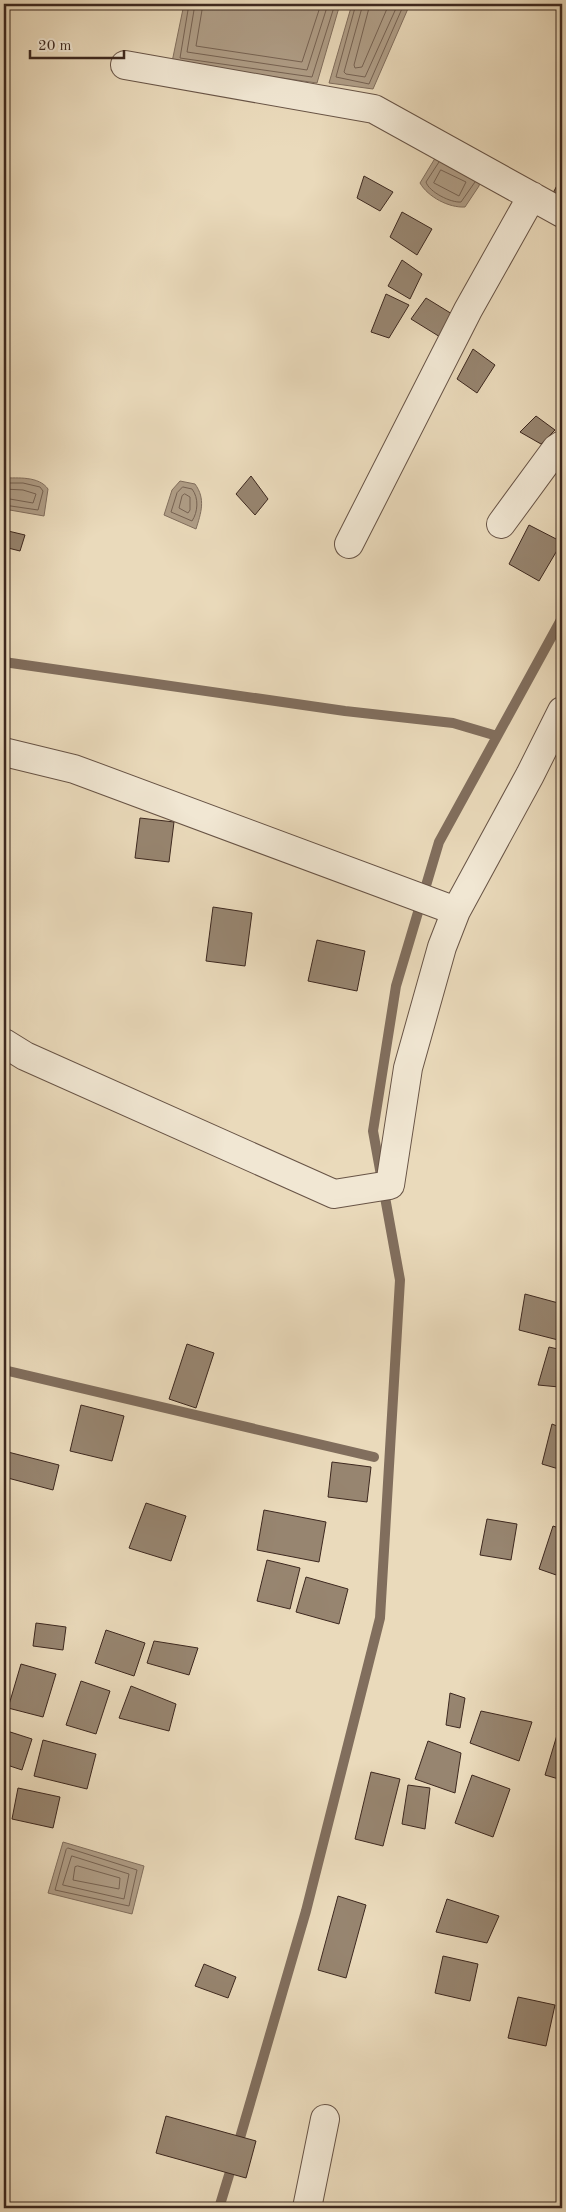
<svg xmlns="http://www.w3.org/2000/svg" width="566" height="2212" font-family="'Old Standard TT',serif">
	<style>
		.water { fill: #af9d86; stroke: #816e5d }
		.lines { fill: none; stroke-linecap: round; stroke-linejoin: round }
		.shore { stroke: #766252; stroke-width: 1 }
		.stream { stroke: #816e5d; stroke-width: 10 }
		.building { fill: #978570; stroke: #3d281f }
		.minor-casing { stroke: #685446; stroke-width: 30 }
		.minor { stroke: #f1e7d3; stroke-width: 28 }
	</style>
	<rect width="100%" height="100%" fill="#eadabb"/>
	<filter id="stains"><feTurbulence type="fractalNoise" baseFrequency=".004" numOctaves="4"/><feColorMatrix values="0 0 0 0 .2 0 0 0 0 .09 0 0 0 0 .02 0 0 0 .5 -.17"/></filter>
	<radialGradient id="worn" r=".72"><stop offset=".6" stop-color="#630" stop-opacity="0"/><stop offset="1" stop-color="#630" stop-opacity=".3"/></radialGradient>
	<path class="water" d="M184,4H340L317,83L172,62Z
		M352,4H410L373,89L329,83Z
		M437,155L481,177L479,186L465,207C449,208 428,197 420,183Z
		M4,478C18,478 39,476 48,489L44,516L4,509Z
		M180,481L195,484C206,499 201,513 196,529L164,515L172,490Z
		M63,1842L144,1866L132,1914L48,1893Z"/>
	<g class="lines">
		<path class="shore" d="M189,4L180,58L312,77L335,4
			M195,4L187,52L307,70L328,4
			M203,4L196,46L302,62L321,4
			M356,4L336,77L369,84L404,4
			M363,4L344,72L346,74L365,77L398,4
			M370,4L354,65L355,68L362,67L389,4
			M439,162L426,182C429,192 451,203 461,202L475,182
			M441,170L466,182L459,196L434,183Z
			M4,483H23L40,487L43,491L38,510L4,505
			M183,487L192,489C199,498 198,512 192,521L171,512L177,493Z
			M4,489L23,490L36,494L33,503L4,498
			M185,494L190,497V510L188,513L179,508L182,496Z
			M68,1848L137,1870L129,1906L55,1890L66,1850Z
			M72,1856L129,1874L124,1899L63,1885Z
			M78,1866L120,1878L119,1889L73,1880L75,1867Z"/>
		<path class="stream" d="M4,662L345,711L453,723L497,736
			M4,1370L374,1457
			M237,2148L306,1911L380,1618L400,1280L373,1131L396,986L439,842L562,618
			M219,2208L233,2162"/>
	</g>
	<path class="building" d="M364,176L393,192L380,211L357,198Z
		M562,176V198L553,193Z
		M402,212L432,229L417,255L390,237Z
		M402,260L422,274L410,299L388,286Z
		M386,294L409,305L389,338L371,332Z
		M426,298L457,317L445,340L411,319Z
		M473,349L495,365L477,393L457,379Z
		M536,416L555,430L541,444L520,432Z
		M251,476L268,499L255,515L236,494Z
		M529,525L562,542L539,581L509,564Z
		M4,530L25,535L20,551L4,547Z
		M140,818L174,822L169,862L135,858Z
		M213,907L252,913L245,966L206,961Z
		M317,940L365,951L357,991L308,981Z
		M525,1294L562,1304V1341L519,1330Z
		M187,1344L214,1353L196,1408L169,1399Z
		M549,1347L562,1350V1374L559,1387L538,1385Z
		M81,1405L124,1416L112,1461L70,1451Z
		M552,1424L562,1428V1470L542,1464Z
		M4,1451L59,1465L53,1490L4,1477Z
		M332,1462L371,1467L367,1502L328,1497Z
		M146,1503L186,1516L171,1561L129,1548Z
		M264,1510L326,1522L319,1562L257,1550Z
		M487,1519L517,1524L511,1560L480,1555Z
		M553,1526L562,1529V1577L539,1569Z
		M267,1560L300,1568L290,1609L257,1601Z
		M306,1577L348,1589L339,1624L296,1612Z
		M36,1623L66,1627L63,1650L33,1646Z
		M106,1630L145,1643L134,1676L95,1663Z
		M154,1641L198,1648L189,1675L147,1663Z
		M21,1664L56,1674L43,1717L8,1708Z
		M81,1681L110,1691L96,1734L66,1725Z
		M131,1686L176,1704L169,1731L119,1718Z
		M450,1693L465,1698L460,1728L446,1725Z
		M481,1711L532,1722L519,1761L470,1743Z
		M560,1725L562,1726V1780L545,1775Z
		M4,1730L32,1739L22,1770L4,1764Z
		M43,1740L96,1754L87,1789L34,1776Z
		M428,1741L461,1753L455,1793L415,1779Z
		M371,1772L400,1779L383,1846L355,1839Z
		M472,1775L510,1789L493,1837L455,1823Z
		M408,1785L430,1788L425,1829L402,1824Z
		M18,1788L60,1797L53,1828L12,1819Z
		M338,1896L366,1905L346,1978L318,1970Z
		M447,1899L499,1916L487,1943L436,1932Z
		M443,1956L478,1964L470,2001L435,1993Z
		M204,1964L236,1977L228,1998L195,1986Z
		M518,1997L555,2005L546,2046L508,2038Z
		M166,2116L256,2141L246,2178L156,2153Z"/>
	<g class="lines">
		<g class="minor-casing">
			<path id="minor" d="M125,65L374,109L562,213
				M501,524L556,449L562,445
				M349,544L468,310L532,196
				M4,752L74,769L456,911
				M4,1043L25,1056L334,1194L390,1185L408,1068L442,947L456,911L530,775L562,711
				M307,2208L325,2119"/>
		</g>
		<use href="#minor" class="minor"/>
	</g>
	<rect width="566" height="2212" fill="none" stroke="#eadabb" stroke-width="20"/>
	<rect x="5" y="5" width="556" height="2202" fill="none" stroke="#3d281f" stroke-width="2.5"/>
	<rect x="10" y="10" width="546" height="2192" fill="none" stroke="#3d281f"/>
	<path d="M30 50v8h94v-8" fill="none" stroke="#3d281f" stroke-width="2.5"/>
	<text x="38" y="50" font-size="15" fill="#3d281f" stroke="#f1e7d3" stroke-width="4" paint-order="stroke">20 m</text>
	<rect width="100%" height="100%" filter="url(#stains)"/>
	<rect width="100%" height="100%" fill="url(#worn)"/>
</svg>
